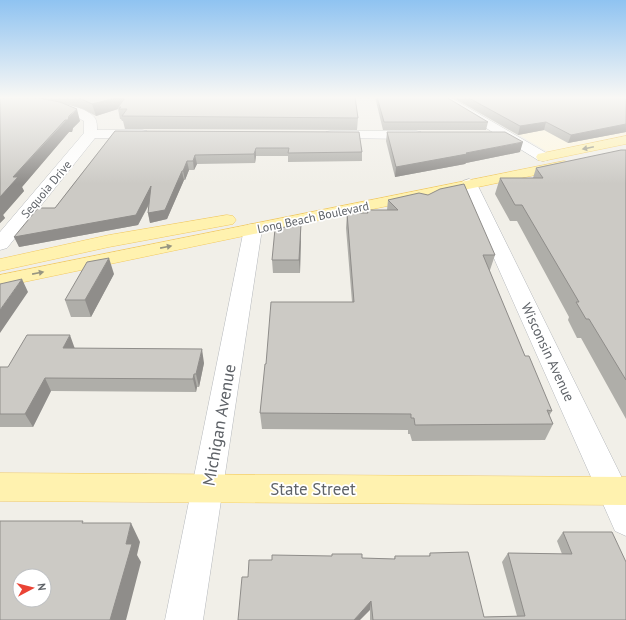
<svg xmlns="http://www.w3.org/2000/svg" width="626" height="620" font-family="'PT Sans',sans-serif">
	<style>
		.commercial { fill: #fef7e0 }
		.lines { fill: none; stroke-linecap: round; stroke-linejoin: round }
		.minor-casing { stroke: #b5b8bc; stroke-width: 1 }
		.major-casing { stroke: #f2c960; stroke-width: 1 }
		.minor { fill: #fff; fill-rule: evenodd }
		.major { fill: #fff2af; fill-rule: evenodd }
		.wall { fill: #afaea9 }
		.shaded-wall { fill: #8f8d8a }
		.building { fill: #cccac5; stroke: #8f8d8a; fill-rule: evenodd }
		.oneway { fill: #979581 }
		.labels { text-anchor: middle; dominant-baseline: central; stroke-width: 3.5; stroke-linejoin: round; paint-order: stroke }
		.far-street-label { font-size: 12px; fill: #5f6368; stroke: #fff }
		.street-label { font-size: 14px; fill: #5f6368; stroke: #fff }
		.near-street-label { font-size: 17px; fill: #5f6368; stroke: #fff }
	</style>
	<rect width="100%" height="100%" fill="#f1efe8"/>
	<path class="commercial" d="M626,107V136L548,152L507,128Z"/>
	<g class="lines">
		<g class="minor-casing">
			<path id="minor" d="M436,97H450L548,154L550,157L548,160L543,161L538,160Z
				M36,99C49,100 87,106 95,118C97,121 97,126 97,130H142L147,131L149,134L147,137L142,138H95L7,248L0,250V232L84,133V121C57,105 30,106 0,108V100Z
				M331,131H416L421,132L423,135L421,138L416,139L326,138L324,135L326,132Z
				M469,179L475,181L477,184L626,486V536L615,531L461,184L463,181Z
				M253,224L259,225L262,229L203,620H165L244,229L247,225Z"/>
		</g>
		<g class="major-casing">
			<path id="major" d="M626,136V144L543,161L538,160L536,157L538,154L543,153Z
				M564,161L569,162L571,165L569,168L0,287V275Z
				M227,215L233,216L236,220L233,224L109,247L0,271V259L109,235Z
				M0,473L626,477V505L0,501Z"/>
		</g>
		<use href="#minor" class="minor"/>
		<use href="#major" class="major"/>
	</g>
	<path class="wall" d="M0,97H355L358,118L357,130L125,129L123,121H122L121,119H120L118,109L96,116L83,109L62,103L80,121L73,128L72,132H69L22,187L24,191L3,215L5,218L0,223Z
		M375,97H446L488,122L486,130H383Z
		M452,97H626V132L568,143L544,130L518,135Z
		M115,131L362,152V161L288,162V156H256L255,163L197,164L194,170H189L185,180H184L167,219L150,223L148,213L149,205L138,225L19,247L55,208Z
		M387,132L520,152L466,163L465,164L395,177L386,141Z
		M626,150V419L581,338H577L568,320L569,317L517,221H510L495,194L500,178H533L536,168Z
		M388,200L495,255L490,270H489L525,356L552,411L549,416L553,424L545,440L412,441L410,434H408V430L262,429L260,413L266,364L352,302L346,228L347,213H367V210H387Z
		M301,224L300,273H273L272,260Z
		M114,274L91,317H71L65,300Z
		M75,348L204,363L199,387H197L196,392L51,391L33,427H0V367H8Z
		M563,532L626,620H370V610L248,577L272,560L362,558L394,559L395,556H429L430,553L484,617L517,616L502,562L508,553L562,554L557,541Z"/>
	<path class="shaded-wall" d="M119,97H128L121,107H118V109L96,116L92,104Z
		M77,109L80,121L73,128L72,132H69L22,187L24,191L3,215L5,218L0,223V197L13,177Z
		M546,122L544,130L518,135L520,126Z
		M626,124V132L568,143L571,135Z
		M523,142L520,152L466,163L465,164L395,177L396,167L466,153Z
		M256,148V156L255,163L254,154Z
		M195,155L197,164L194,170L193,161Z
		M187,161L189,170L185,180L183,171Z
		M182,171L184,180L167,219L150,223L148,213Z
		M151,186L153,196L138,225L19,247L14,237Z
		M301,224V236L300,273L299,260Z
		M109,258L114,274L91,317L85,300Z
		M22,279L28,292L0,333V310Z
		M70,335L75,349L63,348Z
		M202,349L204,363L199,387L196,374Z
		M194,374L197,387L196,392L193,379Z
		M45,378L51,391L33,427L25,414Z
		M131,523L140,542L137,555L141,562L126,620H110L126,544Z
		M371,601L370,610L360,620H354Z"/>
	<path class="building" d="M77,97H119L92,104Z
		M126,97H355L358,118L122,116L127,109H119L121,107H118Z
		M377,97H446L488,122H384Z
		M467,97H626V124L571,135L546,122L520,126Z
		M0,98H39L60,102L77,109L69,116L68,120H65L13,177H18L0,197Z
		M115,131L359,132L362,152L288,153L289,148H256L254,154L195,155L193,161H187L183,171H182L165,210L148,213L151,186L136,215L14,237L38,208H55Z
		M387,132H505L523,142L466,153L467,154L396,167Z
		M621,150H626V380L589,319H586L576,302H579L522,205H515L500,178H543L536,168Z
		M464,184L495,255H483L525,356H529L552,411L547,410L553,424L415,425L414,418H411V414L260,413L265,364H266L271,302H354L347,213H368L367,210H398L388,200L419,193L428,195L440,189Z
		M301,224L299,260H272L275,229Z
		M109,258L85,300H65L87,262Z
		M22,279L0,310V284Z
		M27,335H70L63,348L202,349L196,374H194L193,379L45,378L25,414H0V367H8Z
		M0,521H83L82,523H131L126,544H132L110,620H0ZM20,576H44V600H20Z
		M563,532H612L626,562V620H373L371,601L354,620H238L242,577H248L249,560H272V555L332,556V554H362V558L395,559V556H430V553L468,552L484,617L525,616L508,553L572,554Z"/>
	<defs><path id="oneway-solid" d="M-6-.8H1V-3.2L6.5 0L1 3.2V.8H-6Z"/></defs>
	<g class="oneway">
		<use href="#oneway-solid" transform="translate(588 148) rotate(168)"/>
		<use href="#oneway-solid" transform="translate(166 247) rotate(-11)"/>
		<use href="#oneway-solid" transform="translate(38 273) rotate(-11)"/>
	</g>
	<linearGradient id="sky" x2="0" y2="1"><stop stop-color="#8fc3f1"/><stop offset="0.53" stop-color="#f9f8f5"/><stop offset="1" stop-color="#f9f8f5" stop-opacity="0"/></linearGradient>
	<rect width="626" height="184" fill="url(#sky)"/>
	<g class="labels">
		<g class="far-street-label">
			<text transform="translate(46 189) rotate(-50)">Sequoia Drive</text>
			<text transform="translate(313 217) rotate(-12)">Long Beach Boulevard</text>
		</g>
		<g class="street-label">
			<text transform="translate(548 352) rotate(65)">Wisconsin Avenue</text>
		</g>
		<g class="near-street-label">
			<text transform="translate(219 425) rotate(-80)">Michigan Avenue</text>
			<text x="313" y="489">State Street</text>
		</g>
	</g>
	<g transform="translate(32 588) rotate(83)"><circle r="19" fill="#ffffff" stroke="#bfc1c3"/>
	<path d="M0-3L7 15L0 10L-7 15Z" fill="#ea4335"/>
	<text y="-6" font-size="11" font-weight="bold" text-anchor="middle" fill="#5f6368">N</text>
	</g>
</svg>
